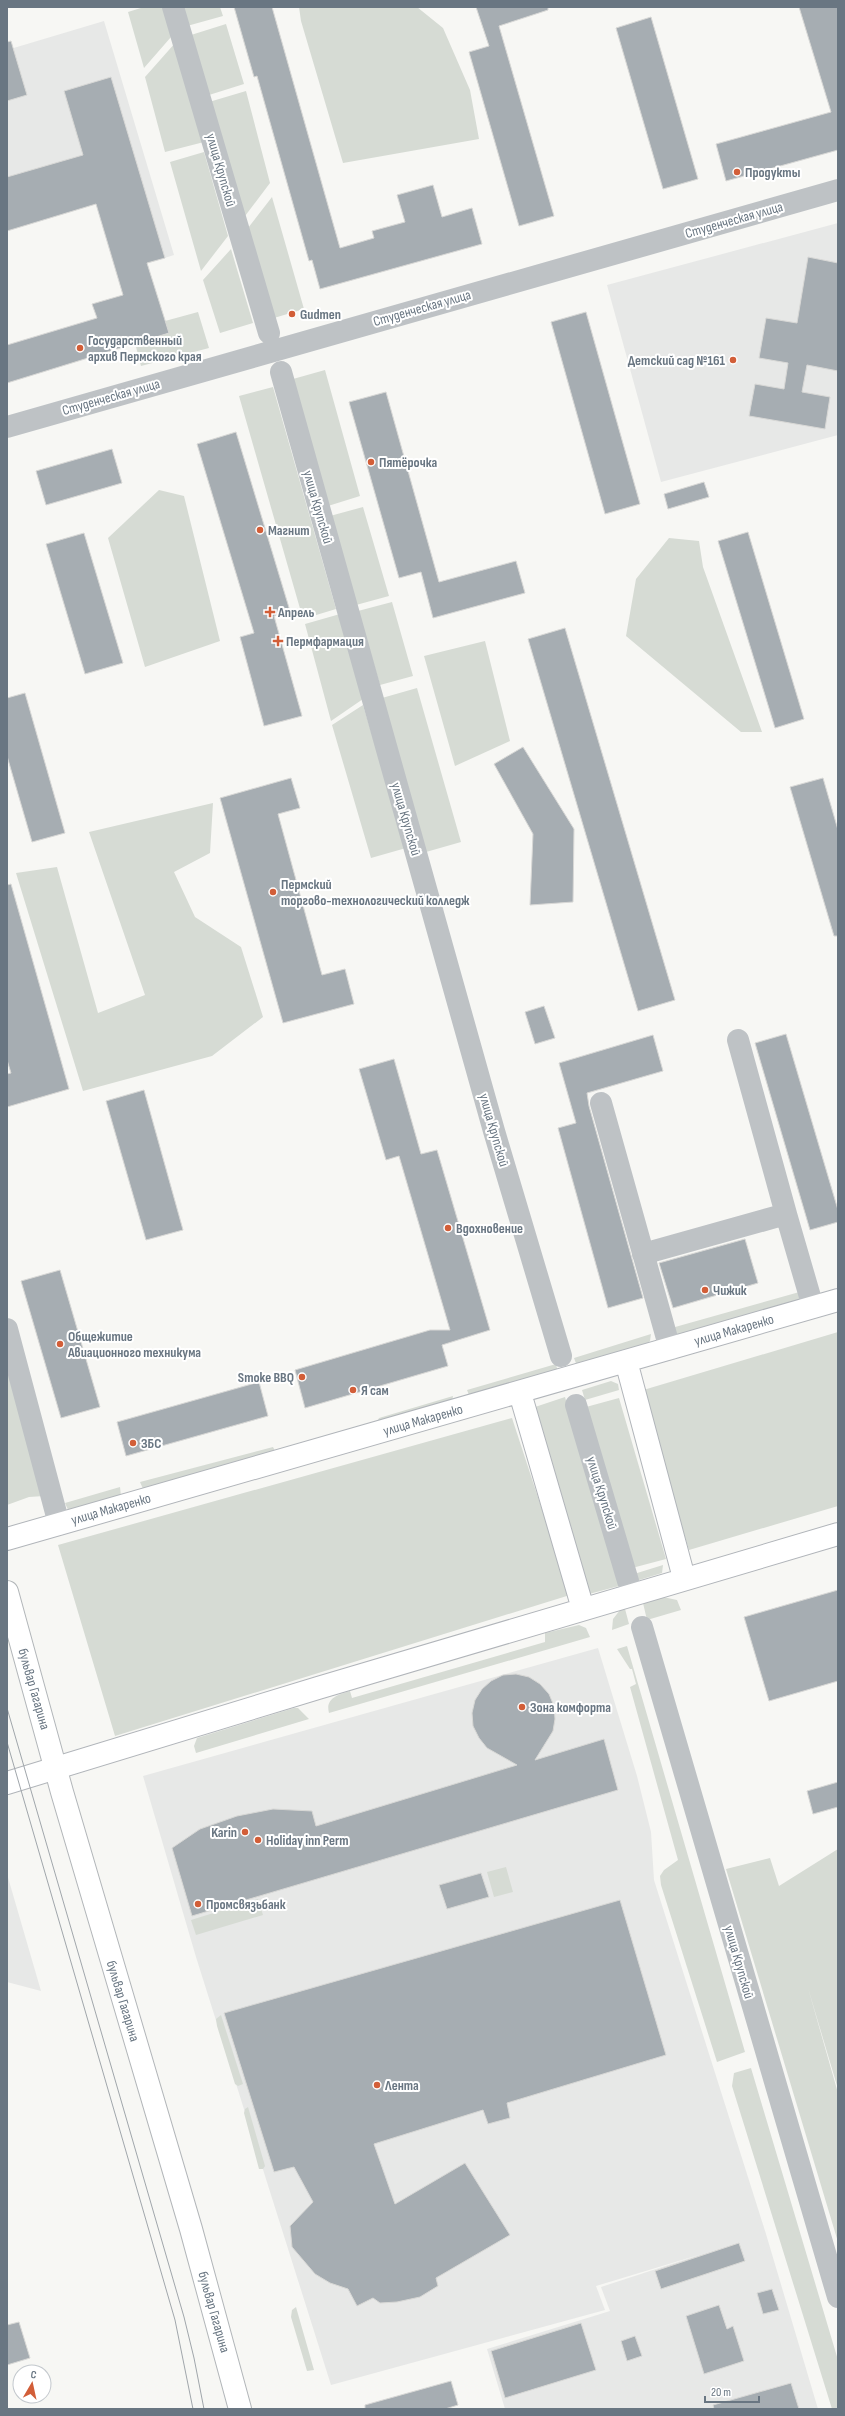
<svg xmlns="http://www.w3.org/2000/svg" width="845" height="2416" font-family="'Sofia Sans Condensed',sans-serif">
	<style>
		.built { fill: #e7e8e7 }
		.green { fill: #d6dbd4 }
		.building { fill: #a6adb2; stroke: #d8d8d6 }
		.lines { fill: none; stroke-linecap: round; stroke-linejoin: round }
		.secondary-casing { stroke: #b1b5ba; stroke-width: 24 }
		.primary-casing { stroke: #b2b6b9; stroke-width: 24 }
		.street { stroke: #bec2c5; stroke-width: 22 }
		.secondary { stroke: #fff; stroke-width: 22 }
		.primary { stroke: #fff; stroke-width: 22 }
		.tram { stroke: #a0a6ab; stroke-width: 1 }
		.poi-dot { fill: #d25e38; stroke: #fff; stroke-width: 1.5 }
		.labels { text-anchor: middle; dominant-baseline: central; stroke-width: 4; stroke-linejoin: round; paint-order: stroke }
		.street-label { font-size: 14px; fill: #697682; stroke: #fff }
		.poi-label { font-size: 14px; font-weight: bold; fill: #697682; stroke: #fff; text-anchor: start }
	</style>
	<rect width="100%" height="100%" fill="#f7f7f4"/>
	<path class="built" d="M104,21L174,255L117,273L96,204L7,231V50Z
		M838,223V435L661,482L607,285Z
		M598,1648L637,1776L651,1832L654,1880L766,2234L818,2409H505L487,2349L610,2311L601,2287L702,2254L596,2286L605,2310L331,2385L196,1957L143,1776Z
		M7,1874L41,1991L7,1982Z"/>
	<path class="green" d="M144,7H163L171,37L144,68L128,12Z
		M182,7H220L223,16L187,26Z
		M299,7H417L443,28L470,90L479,139L343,163L301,21Z
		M226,24L244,84L209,95L191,35Z
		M176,42L204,142L165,152L145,77Z
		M246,91L270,183L242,220L209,102Z
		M204,152L228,236L201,271L170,162Z
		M272,197L304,309L274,318L248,228Z
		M231,249L253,323L220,333L203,280Z
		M198,312L209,348L141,366L135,343L169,333L165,321Z
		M325,370L360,496L328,506L293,379Z
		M273,387L336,609L303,619L239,396Z
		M159,490L184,496L220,641L145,667L108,538Z
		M363,507L389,596L356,605L330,516Z
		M669,538L699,541L703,567L762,732H741L626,636L636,579Z
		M392,602L413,676L380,685L358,611Z
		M340,614L363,699L331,721L305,624Z
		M485,641L510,741L455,766L424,656Z
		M417,688L461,842L426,852L382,698Z
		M363,705L406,848L371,858L332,725Z
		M213,803L210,853L174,872L195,917L241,947L263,1017L212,1056L83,1091L16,873L57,867L98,1013L145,995L89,832Z
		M803,1291L804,1302L675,1337L668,1329Z
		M838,1332V1506L689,1550L640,1391Z
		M651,1334L650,1341L645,1347L577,1366L574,1358Z
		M556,1364L558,1373L469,1395L467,1390Z
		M7,1370L44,1496L29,1497L7,1505Z
		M611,1381L618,1384L619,1390L585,1400L582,1390Z
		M453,1396L452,1402L416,1417L378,1420L379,1418Z
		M565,1397L619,1586L589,1594L535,1407Z
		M619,1398L666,1559L632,1568L586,1407Z
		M512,1418L570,1595L115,1736L58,1545Z
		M273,1447L275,1451L144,1491L140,1482Z
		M120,1487L121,1496L69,1512L65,1503Z
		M663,1565L662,1573L636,1581L634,1574Z
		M663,1597L677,1600L681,1610L647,1620L643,1603Z
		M624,1605L629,1624L612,1630L613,1619Z
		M579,1625L586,1628L590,1637L329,1713C325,1698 338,1695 350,1691L352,1698L545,1642V1633Z
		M627,1646L745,2052L717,2062L661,1885L660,1876L664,1870L678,1860L630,1687L636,1684L632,1669H630L617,1649Z
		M294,1708H298L309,1719L196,1753L194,1746L197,1738Z
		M838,1849V2089L808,1988L838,2093V2242L726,1869L770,1858L779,1886Z
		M506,1867L513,1892L494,1897L487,1872Z
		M258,1899L263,1915L196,1935L191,1920Z
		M221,2015L243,2084L238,2086L235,2084L217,2026L216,2019Z
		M751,2068L838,2360V2409H832L732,2086L734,2073Z
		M248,2107L265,2166L263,2169H259L244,2113L245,2109Z
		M296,2307L314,2370L307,2371L291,2317L292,2310Z"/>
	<path class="building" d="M234,7H272L340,248L374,238L372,231L405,222L397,195L433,185L442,217L472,208L482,244L320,289L312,260L309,261L257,76L254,77Z
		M476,7H548V10L499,26L554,216L519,226L469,52L489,46Z
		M799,7H838V150L726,181L716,144L831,112Z
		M651,17L698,179L663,189L616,28Z
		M11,41L27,95L7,101V42Z
		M111,77L165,258L147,263L169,333L7,383V345L97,318L92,304L123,295L96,204L7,231V177L83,155L64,91Z
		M808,257L838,263V371L807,365L802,392L830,397L825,429L749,416L755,384L784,389L788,363L759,358L766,318L797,323Z
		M586,312L640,504L605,514L551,322Z
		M386,392L439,582L516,561L525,593L433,618L421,572L399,578L349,402Z
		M236,432L290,611L274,616L302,716L264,726L240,637L254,633L197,444Z
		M112,449L122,483L46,505L36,471Z
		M704,482L709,497L668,509L664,494Z
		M748,532L804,719L775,728L718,541Z
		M84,533L123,663L85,674L46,544Z
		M565,628L675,1000L638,1011L528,639Z
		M25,693L65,833L32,842L7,756V698Z
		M523,747L574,829L573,902L530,905L533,834L494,764Z
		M291,778L300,808L278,814L322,975L345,969L354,1004L283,1023L220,798Z
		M823,778L838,830V936H834L790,787Z
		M11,884L69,1089L7,1107V1074L11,1073L7,1060V885Z
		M544,1006L555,1038L535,1044L525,1012Z
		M786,1034L838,1210V1222L810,1230L755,1043Z
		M653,1035L663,1071L587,1093L589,1106L643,1298L608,1308L558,1128L576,1123L559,1063Z
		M394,1059L421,1154L437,1150L490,1330L442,1345L448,1366L305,1408L295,1370L430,1330H450L399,1156L386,1160L359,1069Z
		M144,1090L183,1230L146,1240L106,1101Z
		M745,1239L758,1283L673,1308L659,1263Z
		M60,1270L100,1407L61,1418L21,1281Z
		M259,1382L268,1416L126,1456L117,1422Z
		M838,1590V1681L769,1701L744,1617Z
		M516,1674L529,1677L540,1684L549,1694L554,1706L555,1719L553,1731L535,1760L604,1739L618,1790L192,1916L172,1848L200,1829L237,1816L273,1809L312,1811L316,1826L517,1765L487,1748L479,1738L473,1726L472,1713L475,1700L482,1689L491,1681L503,1675Z
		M838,1782V1807L813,1814L807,1791Z
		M481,1873L489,1897L447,1909L439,1885Z
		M620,1900L666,2055L507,2103L510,2118L488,2124L483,2110L374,2144L395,2204L465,2163L510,2235L436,2278L438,2286L420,2297L397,2302L380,2303L373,2298L357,2306L348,2289L330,2283L315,2274L292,2247L290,2226L313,2202L294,2167L274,2172L224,2013Z
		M739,2243L745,2261L661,2289L655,2271Z
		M772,2289L779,2310L763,2314L757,2293Z
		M719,2305L727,2329L733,2326L744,2361L704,2374L686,2316Z
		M19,2322L30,2358L7,2365V2325Z
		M581,2323L596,2370L505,2398L491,2351Z
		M635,2336L642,2356L627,2361L621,2341Z
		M451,2381L458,2405L445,2409H365V2405Z
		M791,2383L799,2409H714L713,2405Z"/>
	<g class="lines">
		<g class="secondary-casing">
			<path id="secondary" d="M626,1361L684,1578
				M520,1393L583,1609
				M7,1539L838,1300
				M7,1783L318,1688L838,1534"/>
		</g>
		<g class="primary-casing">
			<path id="primary" d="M7,1592L62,1792L191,2229L240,2409"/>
		</g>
		<path class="street" d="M173,7L269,333
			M281,372L494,1131L561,1356
			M7,427L838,190
			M738,1040L786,1214
			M601,1103L670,1349
			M643,1254L786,1214L813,1307
			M7,1329L59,1524
			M576,1405L628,1581
			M642,1627L838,2297"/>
		<use href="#secondary" class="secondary"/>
		<use href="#primary" class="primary"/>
		<path class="tram" d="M7,1708L184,2317L194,2358L204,2409
			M7,1742L175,2320L193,2409"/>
	</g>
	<g class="poi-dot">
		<circle cx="737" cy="172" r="4"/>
		<circle cx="292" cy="314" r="4"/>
		<circle cx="80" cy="348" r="4"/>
		<circle cx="733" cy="360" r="4"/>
		<circle cx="371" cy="462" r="4"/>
		<circle cx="260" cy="530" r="4"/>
		<path d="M268 606h4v4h4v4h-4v4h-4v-4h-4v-4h4z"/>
		<path d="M276 635h4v4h4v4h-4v4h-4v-4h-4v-4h4z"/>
		<circle cx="273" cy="892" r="4"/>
		<circle cx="448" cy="1228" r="4"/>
		<circle cx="705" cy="1290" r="4"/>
		<circle cx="60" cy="1344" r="4"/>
		<circle cx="302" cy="1377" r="4"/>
		<circle cx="353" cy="1390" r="4"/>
		<circle cx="133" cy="1443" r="4"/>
		<circle cx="522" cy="1707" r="4"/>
		<circle cx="245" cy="1832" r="4"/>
		<circle cx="258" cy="1840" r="4"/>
		<circle cx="198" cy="1904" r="4"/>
		<circle cx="377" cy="2085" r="4"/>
	</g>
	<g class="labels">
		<g class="street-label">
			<text transform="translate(221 170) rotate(74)">улица Крупской</text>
			<text transform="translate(734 220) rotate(-16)">Студенческая улица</text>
			<text transform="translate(422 308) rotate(-16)">Студенческая улица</text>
			<text transform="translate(111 397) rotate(-16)">Студенческая улица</text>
			<text transform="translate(318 507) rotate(74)">улица Крупской</text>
			<text transform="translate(406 819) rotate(74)">улица Крупской</text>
			<text transform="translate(494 1130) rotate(74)">улица Крупской</text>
			<text transform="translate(734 1330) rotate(-16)">улица Макаренко</text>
			<text transform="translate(423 1420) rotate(-16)">улица Макаренко</text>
			<text transform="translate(602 1493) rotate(73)">улица Крупской</text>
			<text transform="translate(111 1509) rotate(-16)">улица Макаренко</text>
			<text transform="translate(34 1689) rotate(74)">бульвар Гагарина</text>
			<text transform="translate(739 1962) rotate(74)">улица Крупской</text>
			<text transform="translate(123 2001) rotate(73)">бульвар Гагарина</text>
			<text transform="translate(214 2312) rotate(74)">бульвар Гагарина</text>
		</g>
		<g class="poi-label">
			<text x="745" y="172">Продукты</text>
			<text x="300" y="314">Gudmen</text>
			<text x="88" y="340">Государственный<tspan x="88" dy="16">архив Пермского края</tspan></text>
			<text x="725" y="360" text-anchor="end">Детский сад №161</text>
			<text x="379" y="462">Пятёрочка</text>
			<text x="268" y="530">Магнит</text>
			<text x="278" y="612">Апрель</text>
			<text x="286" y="641">Пермфармация</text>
			<text x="281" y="884">Пермский<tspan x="281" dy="16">торгово-технологический колледж</tspan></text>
			<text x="456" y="1228">Вдохновение</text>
			<text x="713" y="1290">Чижик</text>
			<text x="68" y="1336">Общежитие<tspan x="68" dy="16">Авиационного техникума</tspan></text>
			<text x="294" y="1377" text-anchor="end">Smoke BBQ</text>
			<text x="361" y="1390">Я сам</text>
			<text x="141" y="1443">ЗБС</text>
			<text x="530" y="1707">Зона комфорта</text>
			<text x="237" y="1832" text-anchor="end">Karin</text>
			<text x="266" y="1840">Holiday inn Perm</text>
			<text x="206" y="1904">Промсвязьбанк</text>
			<text x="385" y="2085">Лента</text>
		</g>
	</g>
	<rect width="845" height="2416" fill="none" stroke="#697682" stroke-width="16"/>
	<g transform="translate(32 2384) rotate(9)"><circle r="19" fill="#ffffff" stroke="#c3c8cd"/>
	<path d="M0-3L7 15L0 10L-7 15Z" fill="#d25e38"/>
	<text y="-6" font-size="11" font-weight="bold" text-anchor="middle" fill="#697682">С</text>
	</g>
	<path d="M705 2396v6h54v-6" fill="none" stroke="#697682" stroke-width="2"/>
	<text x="711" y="2396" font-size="12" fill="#697682" stroke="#ffffff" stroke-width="3" paint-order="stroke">20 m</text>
</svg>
